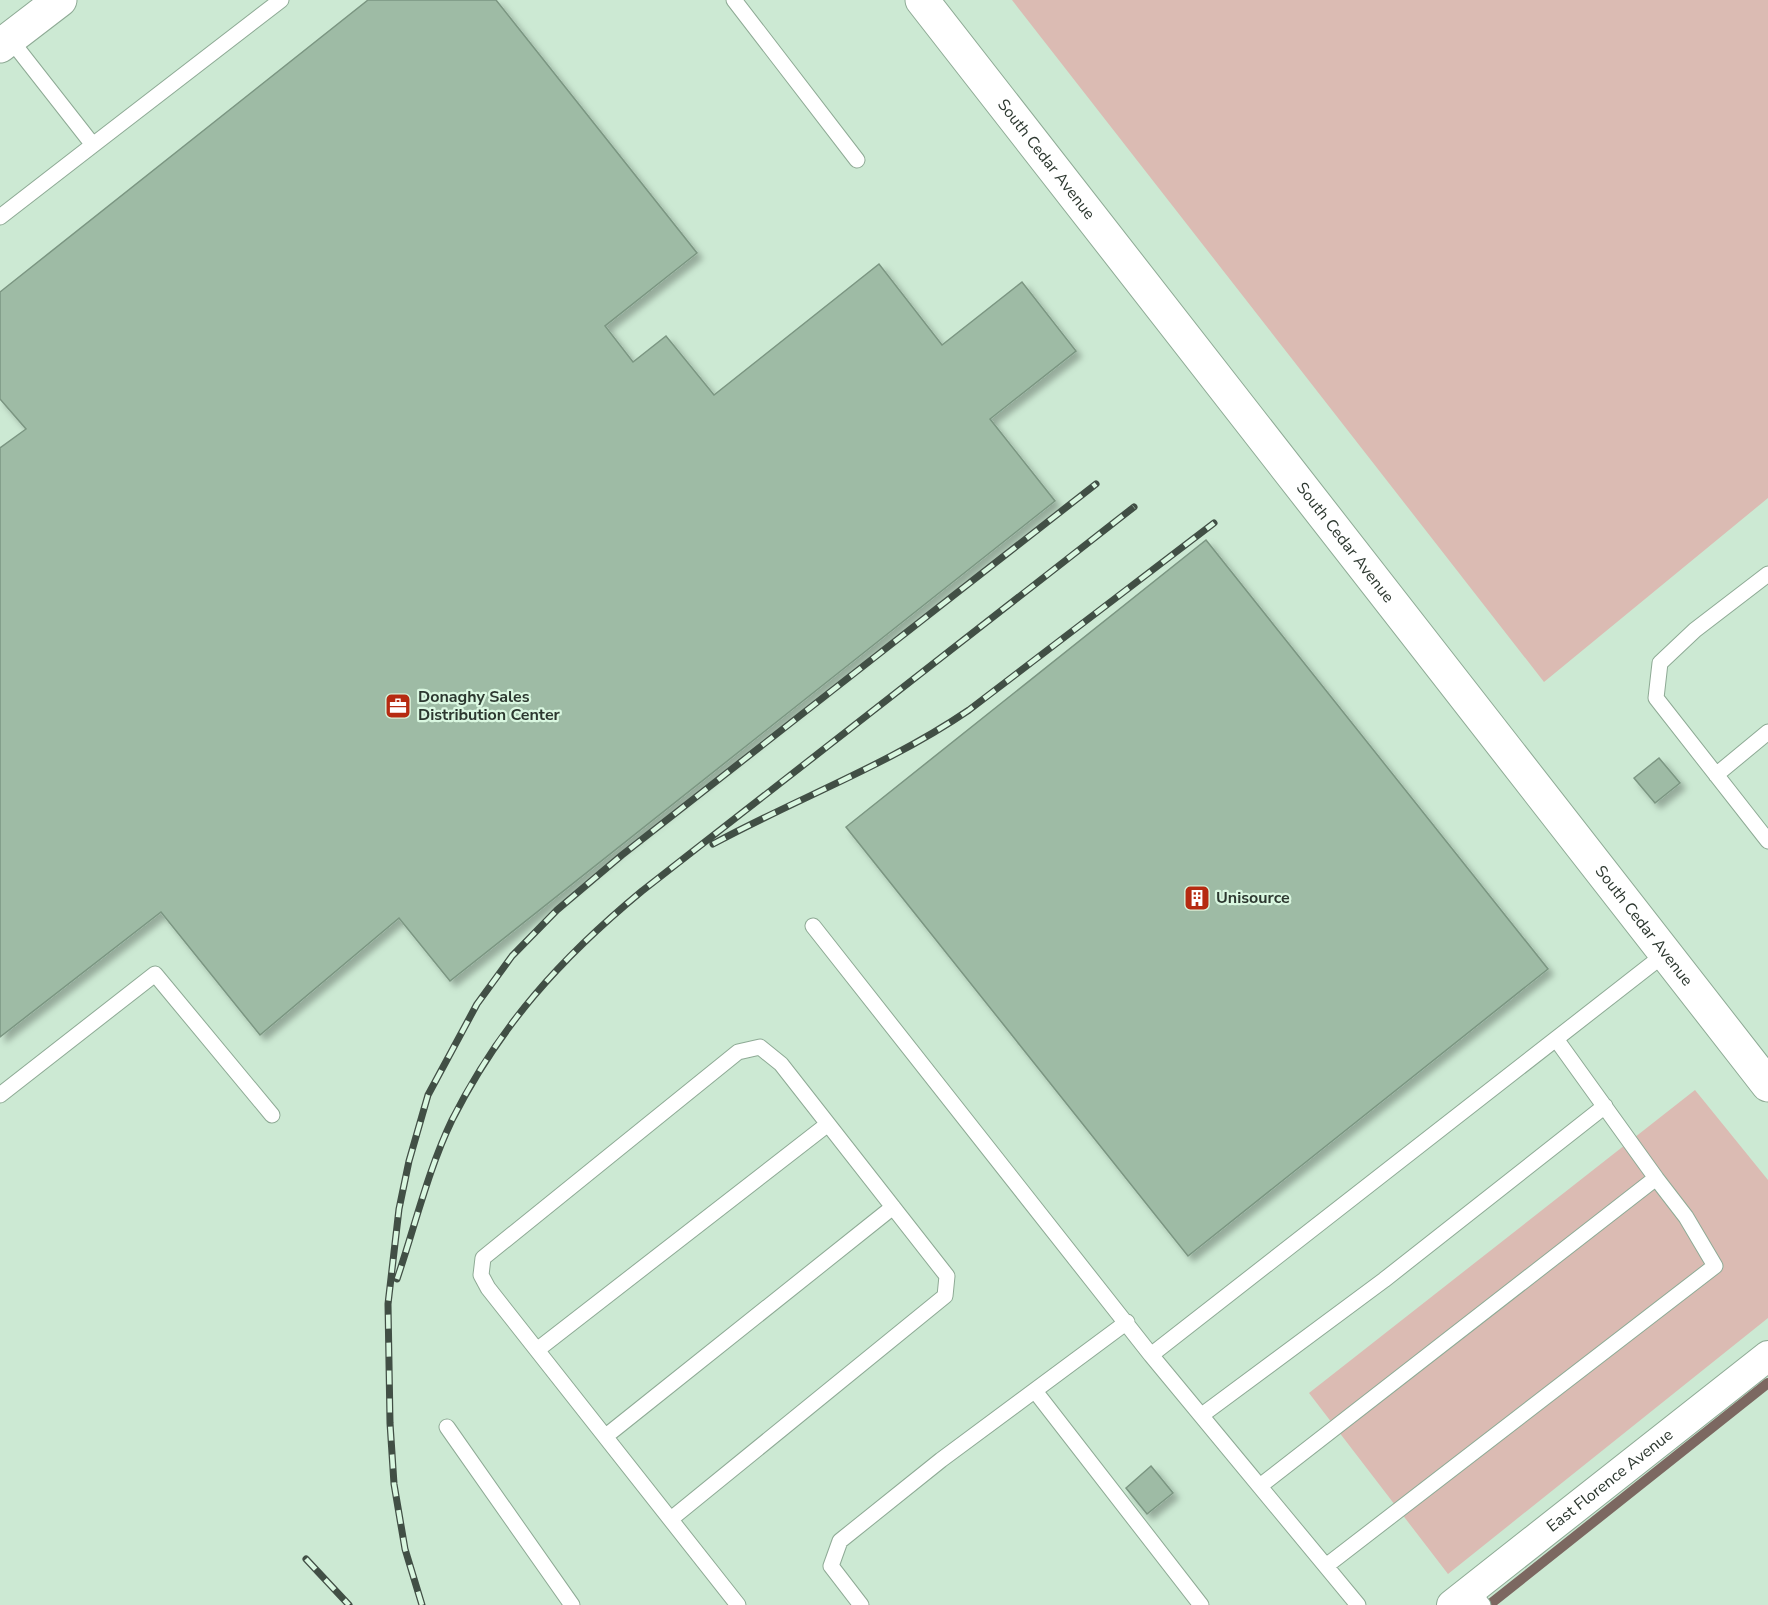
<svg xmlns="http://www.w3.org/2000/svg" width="1768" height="1605" font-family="'Nunito Sans',sans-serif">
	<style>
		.green { fill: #dbbbb3 }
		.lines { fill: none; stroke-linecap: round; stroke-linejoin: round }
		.stream { stroke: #7c6861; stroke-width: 10 }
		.building { fill: #9ebba5; stroke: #7b9682; stroke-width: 1.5; filter: url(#shadow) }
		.lane-casing { stroke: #8eaa95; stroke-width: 17 }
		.street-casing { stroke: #8eaa95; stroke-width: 32 }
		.secondary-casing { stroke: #8eaa95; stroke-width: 35 }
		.lane { stroke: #fff; stroke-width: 15 }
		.street { stroke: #fff; stroke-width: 30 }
		.secondary { stroke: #fff; stroke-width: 33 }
		.rail-casing { stroke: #414f45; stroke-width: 7 }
		.rail { stroke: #d9f7e0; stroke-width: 4.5; stroke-dasharray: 14; stroke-linecap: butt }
		.labels { text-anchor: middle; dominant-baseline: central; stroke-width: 4.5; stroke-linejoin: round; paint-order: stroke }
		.street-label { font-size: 16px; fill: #2c372f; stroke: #d9f7e0 }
		.poi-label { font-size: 16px; font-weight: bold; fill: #2c372f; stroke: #d9f7e0; text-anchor: start }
	</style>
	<defs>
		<filter id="shadow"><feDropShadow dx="5.5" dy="5.5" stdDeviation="3" flood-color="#0004"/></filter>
	</defs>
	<rect width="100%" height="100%" fill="#cce9d3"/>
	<path class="green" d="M1012,0H1768V498L1544,682Z
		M1695,1090L1768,1180V1318L1448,1574L1309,1393Z"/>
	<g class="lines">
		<path class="stream" d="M1489,1605L1768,1383"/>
	</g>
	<path class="building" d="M368,0H496L697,253L605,326L633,362L666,336L714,395L879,264L942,345L1022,282L1076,351L990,419L1055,501L450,981L399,918L260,1035L161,912L0,1037V448L26,429L0,399V292Z
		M1206,540L1548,969L1188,1256L846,827Z
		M1659,758L1680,783L1655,803L1634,778Z
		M1151,1466L1173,1493L1147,1514L1126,1488Z"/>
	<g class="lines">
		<g class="lane-casing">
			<path id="lane" d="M734,0L857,160
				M93,145L281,0
				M0,217L93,145L10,39
				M1768,574L1695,630L1660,663L1656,698L1768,841
				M1716,775L1768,732
				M813,926L1151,1355L1358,1605
				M1556,1039L1656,1178
				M0,1095L155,974L272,1115
				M537,1350L828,1124
				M1151,1355L1666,953
				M1035,1391L1201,1605
				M1202,1415L1384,1280L1605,1106
				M447,1427L572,1605
				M606,1436L893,1207
				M1260,1486L1656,1178L1686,1217L1715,1266L1326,1566
				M671,1519L945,1296L947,1276L781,1064L760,1047L738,1052L483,1258L481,1275L488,1288L738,1605
				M1471,1590L1483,1605
				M861,1605L831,1566L840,1541L941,1460L1127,1322"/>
		</g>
		<g class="street-casing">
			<g id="street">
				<path id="s1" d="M1452,1605L1768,1356"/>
			</g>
		</g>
		<g class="secondary-casing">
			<g id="secondary">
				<path id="s2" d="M922,0L1768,1085"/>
				<path d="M0,46L60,0"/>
			</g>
		</g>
		<use href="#lane" class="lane"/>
		<use href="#street" class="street"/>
		<use href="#secondary" class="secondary"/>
		<g class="rail-casing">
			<path id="rail" d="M713,844C798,798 890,764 969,710L1214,523
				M397,1279C415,1226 428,1170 452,1120C500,1025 561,958 642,891L1134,507
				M306,1559L349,1605
				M422,1605L405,1549L394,1484L390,1423L388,1304L399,1209L409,1161L428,1095L477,1004L512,956L557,910L622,855L1096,484"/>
		</g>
		<use href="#rail" class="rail"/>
	</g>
	<defs>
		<g id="office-square" transform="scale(1.35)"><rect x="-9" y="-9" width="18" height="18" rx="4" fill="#b62a11" stroke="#d9f7e0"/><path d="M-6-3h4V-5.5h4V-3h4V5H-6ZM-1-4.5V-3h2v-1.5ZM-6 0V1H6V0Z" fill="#fff"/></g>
		<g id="building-square" transform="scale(1.35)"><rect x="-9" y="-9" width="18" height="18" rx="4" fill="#b62a11" stroke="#d9f7e0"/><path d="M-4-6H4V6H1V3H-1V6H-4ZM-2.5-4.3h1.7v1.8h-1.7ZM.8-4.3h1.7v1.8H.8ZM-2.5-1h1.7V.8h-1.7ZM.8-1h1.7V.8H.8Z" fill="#fff"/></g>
	</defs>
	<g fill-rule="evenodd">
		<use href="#office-square" x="398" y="706"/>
		<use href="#building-square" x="1197" y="898"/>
	</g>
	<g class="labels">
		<g class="street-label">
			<text stroke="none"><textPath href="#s2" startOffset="202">South Cedar Avenue</textPath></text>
			<text stroke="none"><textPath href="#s2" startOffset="688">South Cedar Avenue</textPath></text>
			<text stroke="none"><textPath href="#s2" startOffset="1174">South Cedar Avenue</textPath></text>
			<text stroke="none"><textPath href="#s1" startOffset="201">East Florence Avenue</textPath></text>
		</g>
		<g class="poi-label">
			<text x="418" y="697">Donaghy Sales<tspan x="418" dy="18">Distribution Center</tspan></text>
			<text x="1216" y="898">Unisource</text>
		</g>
	</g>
</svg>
